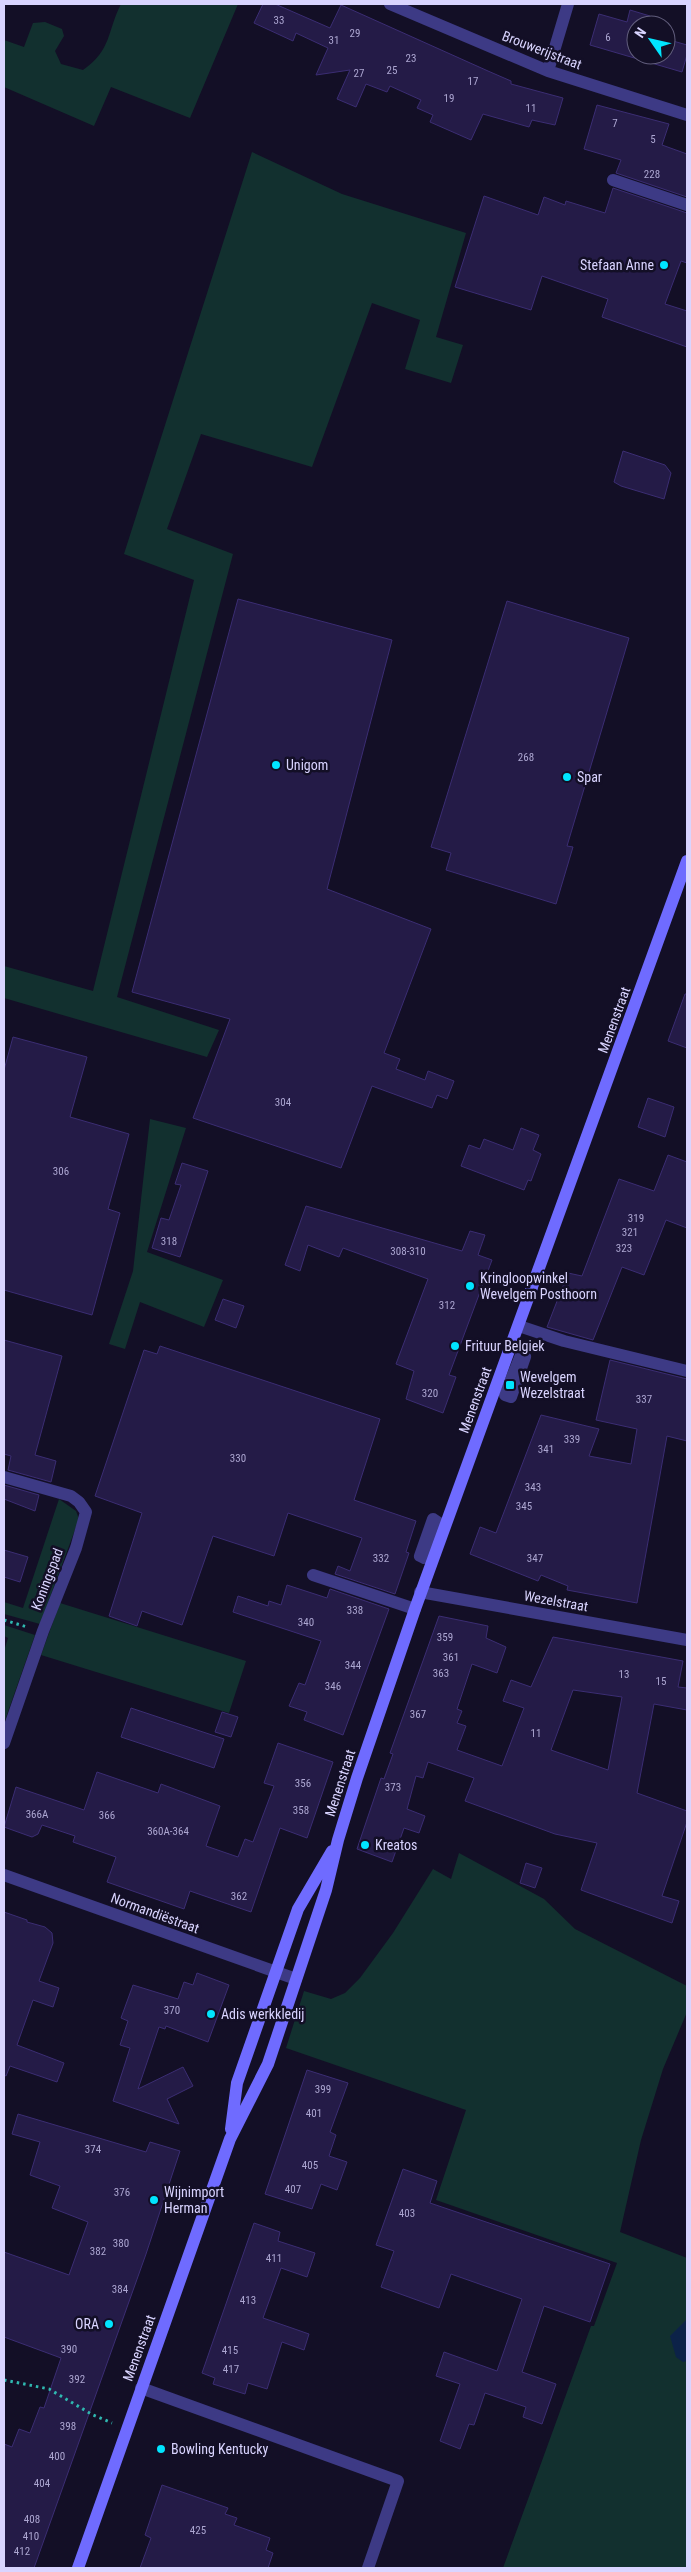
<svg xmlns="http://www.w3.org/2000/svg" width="691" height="2572" font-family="'Roboto Condensed',sans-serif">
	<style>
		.green { fill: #12302f }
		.water { fill: #0c2248 }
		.building { fill: #241b47; stroke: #3b2d73; fill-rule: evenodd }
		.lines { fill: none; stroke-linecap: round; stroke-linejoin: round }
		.path { stroke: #2fb8b0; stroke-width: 3; stroke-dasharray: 2.5 4; stroke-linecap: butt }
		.service { stroke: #3d3a85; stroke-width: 12 }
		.pedestrian { stroke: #3d3a85; stroke-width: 12 }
		.minor { stroke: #3d3a85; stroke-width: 12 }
		.secondary { stroke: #6f6bff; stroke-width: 12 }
		.poi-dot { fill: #00e5ff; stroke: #130f26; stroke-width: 2 }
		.labels { text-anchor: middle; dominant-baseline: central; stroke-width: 5; stroke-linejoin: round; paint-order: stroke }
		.number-label { font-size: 11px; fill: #aca6d1 }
		.street-label { font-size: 14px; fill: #d9d4ff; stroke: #130f26 }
		.poi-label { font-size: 14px; fill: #d9d4ff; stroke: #130f26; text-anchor: start }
	</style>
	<rect width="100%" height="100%" fill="#130f26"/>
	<path class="green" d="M121,4H238L190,118L111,87L94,126L4,87V40L24,47L33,23L45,22L62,29L64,36L55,51L61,64L83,70C112,50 107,31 121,4Z
		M252,152L342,194L466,233L436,337L463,345L451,383L405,369L420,320L372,303L312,467L201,434L167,529L233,554L117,997L219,1030L207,1057L4,998V966L93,991L194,580L124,554Z
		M150,1119L186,1128L147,1252L223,1280L204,1327L140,1302L125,1349L109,1344L133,1271Z
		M59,1499L76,1511L79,1519L40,1624L4,1614V1602L23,1608Z
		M60,1603L246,1661L229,1713L41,1655Z
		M4,1625L35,1635L4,1723V1651L8,1638L4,1636Z
		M459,1853L544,1899L575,1929L687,1986V2012L663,2069L641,2140L620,2232L687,2258V2568H503L591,2326H594L617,2263L436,2200L466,2110L286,2048L304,1991L331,1999L345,1993L360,1978L393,1933L433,1869L451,1879Z"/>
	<path class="water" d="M687,2319V2361L683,2362L676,2357L670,2336Z"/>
	<path class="building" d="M263,4H275L330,28L341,5L488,71L511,81V84L563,98L555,125L532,120L529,127L483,114L471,140L430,122L433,115L417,108L421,100L390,86L387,92L366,84L356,107L337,99L350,70L316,75L328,48L296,33L293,41L254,23Z
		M630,10L650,16L647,25H636V55H666V39L687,45V55L682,72L590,45L599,14L627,22Z
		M597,105L669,124L662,145L687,154V197L616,173L621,160L584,149Z
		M613,188L687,213V263L681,261L665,304L687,311V347L602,317L608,299L542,276L531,310L455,287L484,196L538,215L544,197L565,205L566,201L605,213Z
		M623,451L665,465L671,473L664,499L621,486L614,482Z
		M238,599L392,640L327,889L431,929L384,1053L400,1059L396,1069L425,1080L428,1071L454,1081L447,1099L437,1095L432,1108L372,1086L341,1168L193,1118L230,1019L132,992Z
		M507,601L629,638L567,846L573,847L556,904L446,870L451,853L431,847Z
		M685,994H687V1048L668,1041Z
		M13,1037L87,1057L70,1117L129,1134L108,1209L120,1213L92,1315L4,1290V1070Z
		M648,1098L674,1107L665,1137L638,1127Z
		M521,1128L539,1135L533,1150L541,1154L531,1181L528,1180L524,1190L461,1166L469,1145L480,1149L484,1139L513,1150Z
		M668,1155L687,1162V1228L666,1220L644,1275L622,1267L593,1340L547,1327L568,1273L582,1276L619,1179L654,1191Z
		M182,1163L208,1171L180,1257L152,1248L161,1218L169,1220L181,1185L175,1184Z
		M306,1206L462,1251L470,1231L485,1235L478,1255L492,1260L449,1375L456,1377L443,1413L406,1399L414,1371L396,1364L428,1279L343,1248L339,1257L308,1245L300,1271L285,1265Z
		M223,1299L244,1306L236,1328L215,1320Z
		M4,1340L62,1356L35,1455L56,1461L51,1482L8,1470L11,1456L4,1454Z
		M160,1346L380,1419L354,1500L416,1521L406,1552L409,1553L395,1594L335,1574L338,1566L350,1571L362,1538L288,1513L274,1556L213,1536L182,1625L142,1611L137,1626L109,1616L142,1513L95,1496L144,1350L157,1354Z
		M610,1360L687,1379V1441L667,1436L637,1603L567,1590L568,1586L541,1575L538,1581L470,1554L480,1527L496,1533L541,1415L599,1429L589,1456L631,1464L637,1429L596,1420Z
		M4,1485L39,1495L35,1511L4,1499Z
		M4,1550L28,1557L20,1582L4,1577Z
		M287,1585L327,1598L330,1589L389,1609L343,1735L304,1720L307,1712L289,1706L299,1683L305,1685L321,1641L233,1612L238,1596L268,1606L269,1601L281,1605Z
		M439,1616L488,1626L486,1638L506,1647L497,1673L472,1664L457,1709L462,1711L457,1723L466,1726L457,1750L502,1766L524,1708L503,1701L511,1680L531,1687L553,1637L683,1661L678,1687L687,1688V1710L654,1704L637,1793L687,1811V1822L662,1896L679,1901L672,1923L581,1890L597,1843L555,1834L465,1801L474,1778L428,1762L423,1778L416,1776L407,1809L425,1816L419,1833L404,1828L392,1862L357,1849L381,1778L384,1779L393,1754L390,1753ZM573,1690L622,1697L608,1770L551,1750Z
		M131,1708L224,1739L214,1768L121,1737Z
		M222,1712L238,1717L231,1737L215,1732Z
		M278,1743L333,1762L307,1838L280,1828L251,1912L190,1891L184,1909L107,1882L116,1857L73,1842L75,1836L42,1825L38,1834L32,1837L4,1827L16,1787L84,1810L97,1772L158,1793L161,1784L220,1806L206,1846L238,1857L245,1839L253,1842L274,1786L264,1783Z
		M526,1863L542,1868L535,1888L520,1883Z
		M4,1912L27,1920V1922L45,1927L52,1933L53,1943L39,1981L59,1988L53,2007L33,2000L17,2045L64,2063L57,2082L10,2066L6,2076L4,2075Z
		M197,1973L229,1985L208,2042L166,2026L165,2029L159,2027L138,2089L183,2067L193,2086L167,2099L179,2124L113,2101L130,2048L120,2045L128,2021L121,2018L133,1985L178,1999L184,1982L193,1985Z
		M307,2070L348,2083L330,2132L336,2135L329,2156L347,2162L337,2190L321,2184L312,2209L265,2194Z
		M18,2114L146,2152L150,2142L180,2151L146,2254L34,2568H4V2444L12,2447L19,2429L30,2433L40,2407L44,2408L61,2358L4,2337V2252L69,2275L88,2222L52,2208L60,2186L30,2175L40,2142L12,2134Z
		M403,2169L437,2181L430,2203L610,2264L590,2322L544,2306L522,2372L556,2384L542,2424L523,2417L526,2407L485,2393L474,2425L469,2424L460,2449L440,2441L460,2384L436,2376L444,2352L497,2371L522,2299L451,2274L439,2308L381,2287L394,2251L376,2245Z
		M254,2223L280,2232L278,2241L315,2253L307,2277L281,2268L263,2318L309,2334L304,2350L282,2342L267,2389L248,2383L245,2394L213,2384L215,2378L202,2373Z
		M162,2485L228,2508L225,2514L237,2518L234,2525L270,2538L266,2550L273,2553L268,2568H140L151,2538L145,2535Z"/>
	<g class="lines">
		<path class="path" d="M4,1620L27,1627
			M4,2380L49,2389L93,2415L112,2423"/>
		<path class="service" d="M613,180L687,205
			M519,1326L564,1341L687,1371
			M313,1575L415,1609
			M141,2388L398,2481L368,2568"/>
		<path class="pedestrian" d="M521,1355L525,1357L511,1397L505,1395Z
			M433,1519L439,1523L424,1558L420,1556Z"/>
		<path class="minor" d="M390,4L548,71L687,115
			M548,71L568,4
			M4,1477L71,1496L79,1502L86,1512L76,1548L43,1631L4,1743
			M420,1592L687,1640
			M4,1875L296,1979"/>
		<path class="secondary" d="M231,2129L237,2083L298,1909L332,1851
			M78,2568L230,2139L268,2064L326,1890L338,1840L357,1778L415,1609L687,861"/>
	</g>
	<g class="poi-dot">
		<circle cx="664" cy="265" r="5"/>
		<circle cx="276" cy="765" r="5"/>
		<circle cx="567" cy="777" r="5"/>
		<circle cx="470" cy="1286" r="5"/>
		<circle cx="455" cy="1346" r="5"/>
		<rect x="505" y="1380" width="10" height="10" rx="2.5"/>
		<circle cx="365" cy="1845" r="5"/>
		<circle cx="211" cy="2014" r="5"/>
		<circle cx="154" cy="2200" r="5"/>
		<circle cx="109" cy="2324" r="5"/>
		<circle cx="161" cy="2449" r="5"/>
	</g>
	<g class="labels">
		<g class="number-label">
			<text x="279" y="20">33</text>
			<text x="355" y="33">29</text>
			<text x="608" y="37">6</text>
			<text x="334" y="40">31</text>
			<text x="411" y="58">23</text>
			<text x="392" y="70">25</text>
			<text x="359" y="73">27</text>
			<text x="473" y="81">17</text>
			<text x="449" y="98">19</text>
			<text x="531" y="108">11</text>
			<text x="615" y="123">7</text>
			<text x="653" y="139">5</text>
			<text x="652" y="174">228</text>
			<text x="526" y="757">268</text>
			<text x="283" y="1102">304</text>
			<text x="61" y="1171">306</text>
			<text x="636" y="1218">319</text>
			<text x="630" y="1232">321</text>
			<text x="169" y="1241">318</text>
			<text x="624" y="1248">323</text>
			<text x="408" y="1251">308-310</text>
			<text x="447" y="1305">312</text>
			<text x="430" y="1393">320</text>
			<text x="644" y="1399">337</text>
			<text x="572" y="1439">339</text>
			<text x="546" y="1449">341</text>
			<text x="238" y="1458">330</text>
			<text x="533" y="1487">343</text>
			<text x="524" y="1506">345</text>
			<text x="381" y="1558">332</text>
			<text x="535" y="1558">347</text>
			<text x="355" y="1610">338</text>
			<text x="306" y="1622">340</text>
			<text x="445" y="1637">359</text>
			<text x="451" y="1657">361</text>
			<text x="353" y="1665">344</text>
			<text x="441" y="1673">363</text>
			<text x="624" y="1674">13</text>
			<text x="661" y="1681">15</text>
			<text x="333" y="1686">346</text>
			<text x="418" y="1714">367</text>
			<text x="536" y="1733">11</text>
			<text x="303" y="1783">356</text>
			<text x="393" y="1787">373</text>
			<text x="301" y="1810">358</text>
			<text x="37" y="1814">366A</text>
			<text x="107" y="1815">366</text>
			<text x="168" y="1831">360A-364</text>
			<text x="239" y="1896">362</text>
			<text x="172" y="2010">370</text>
			<text x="323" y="2089">399</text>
			<text x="314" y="2113">401</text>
			<text x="93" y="2149">374</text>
			<text x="310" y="2165">405</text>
			<text x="293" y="2189">407</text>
			<text x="122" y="2192">376</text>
			<text x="407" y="2213">403</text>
			<text x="121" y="2243">380</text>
			<text x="98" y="2251">382</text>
			<text x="274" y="2258">411</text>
			<text x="120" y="2289">384</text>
			<text x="248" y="2300">413</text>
			<text x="69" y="2349">390</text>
			<text x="230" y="2350">415</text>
			<text x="231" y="2369">417</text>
			<text x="77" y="2379">392</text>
			<text x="68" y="2426">398</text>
			<text x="57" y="2456">400</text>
			<text x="42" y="2483">404</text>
			<text x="32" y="2519">408</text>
			<text x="198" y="2530">425</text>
			<text x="31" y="2536">410</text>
			<text x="22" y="2551">412</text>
		</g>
		<g class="street-label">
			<text transform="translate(542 50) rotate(21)">Brouwerijstraat</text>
			<text transform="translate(614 1020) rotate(-70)">Menenstraat</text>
			<text transform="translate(475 1400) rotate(-70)">Menenstraat</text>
			<text transform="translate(47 1579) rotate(-69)">Koningspad</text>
			<text transform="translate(556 1601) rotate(10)">Wezelstraat</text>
			<text transform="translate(340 1783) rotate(-72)">Menenstraat</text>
			<text transform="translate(155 1913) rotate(20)">Normandiëstraat</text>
			<text transform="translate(139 2348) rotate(-70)">Menenstraat</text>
		</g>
		<g class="poi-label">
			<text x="654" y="265" text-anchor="end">Stefaan Anne</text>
			<text x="286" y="765">Unigom</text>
			<text x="577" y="777">Spar</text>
			<text x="480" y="1278">Kringloopwinkel<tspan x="480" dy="16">Wevelgem Posthoorn</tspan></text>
			<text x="465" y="1346">Frituur Belgiek</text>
			<text x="520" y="1377">Wevelgem<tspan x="520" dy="16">Wezelstraat</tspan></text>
			<text x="375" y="1845">Kreatos</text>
			<text x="221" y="2014">Adis werkkledij</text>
			<text x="164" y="2192">Wijnimport<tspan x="164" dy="16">Herman</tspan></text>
			<text x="99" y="2324" text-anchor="end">ORA</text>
			<text x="171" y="2449">Bowling Kentucky</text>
		</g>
	</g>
	<rect width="691" height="2572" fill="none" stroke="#d9d4ff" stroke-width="10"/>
	<g transform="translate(651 40) rotate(304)"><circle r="24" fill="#130f26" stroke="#625e7d"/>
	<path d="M0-4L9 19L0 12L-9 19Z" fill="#00e5ff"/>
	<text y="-8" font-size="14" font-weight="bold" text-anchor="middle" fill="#d9d4ff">N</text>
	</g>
</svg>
